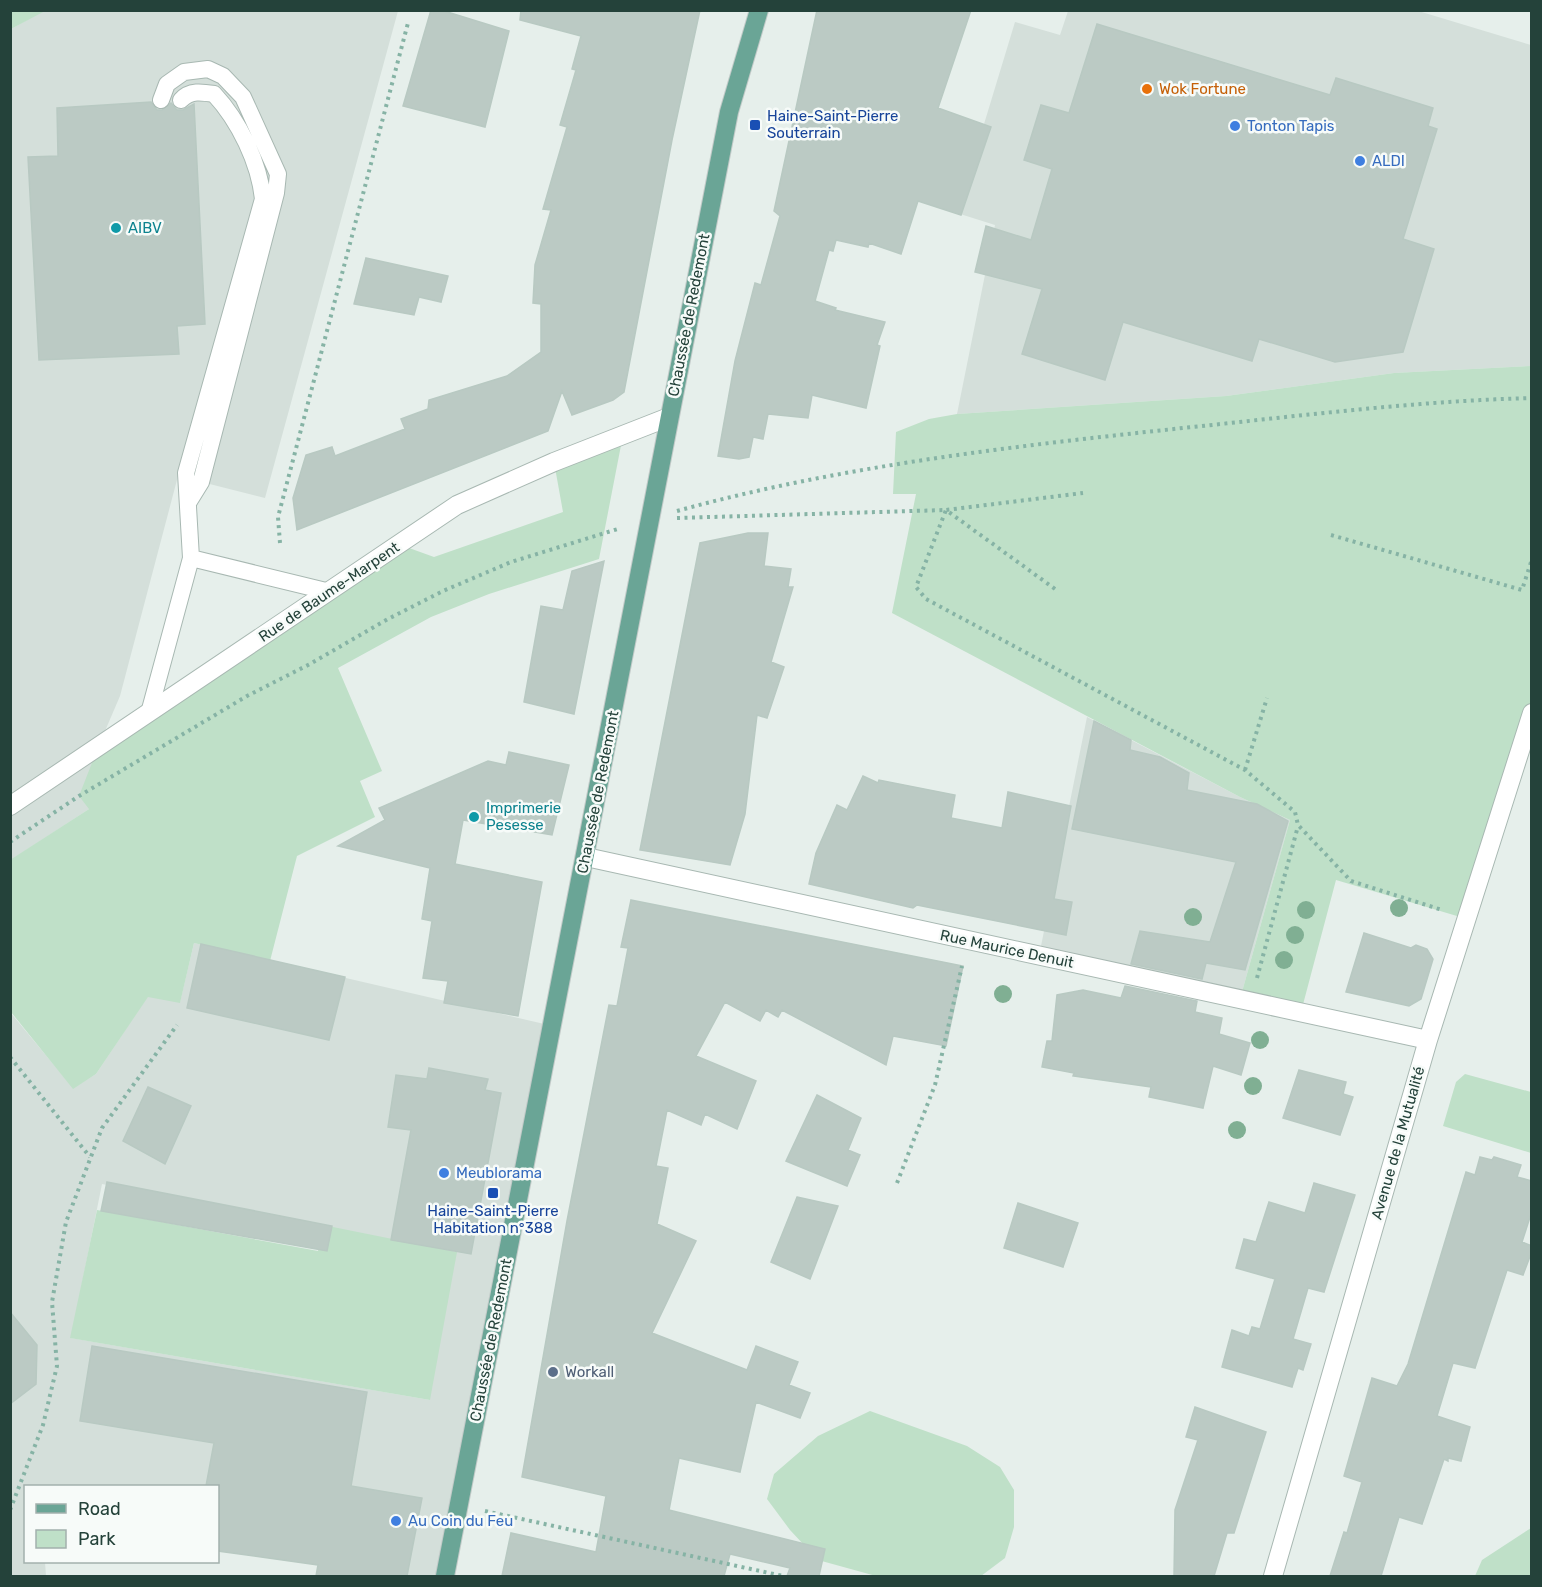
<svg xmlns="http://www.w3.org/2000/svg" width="1542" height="1587" font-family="Rubik,sans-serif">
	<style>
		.built { fill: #d4dfda; fill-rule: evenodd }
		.green { fill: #bfe0c8 }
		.building { fill: #bbcac4; stroke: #b8c9c2; stroke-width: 1.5 }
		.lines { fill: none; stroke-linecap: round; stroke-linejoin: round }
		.lane-casing { stroke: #a8b8b2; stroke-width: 18 }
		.street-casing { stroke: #a8b8b2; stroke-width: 20 }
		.primary-casing { stroke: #c2cac8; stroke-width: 20 }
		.path { stroke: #86b3a5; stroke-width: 4; stroke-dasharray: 3 4.5; stroke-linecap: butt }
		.lane { stroke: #fff; stroke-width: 16 }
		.street { stroke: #fff; stroke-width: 18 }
		.primary { stroke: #6aa596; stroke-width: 18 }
		.tree { fill: #80af93 }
		.food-dot { fill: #e8710a; stroke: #f7fbf9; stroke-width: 2 }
		.transit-dot { fill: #1a4fb4; stroke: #f7fbf9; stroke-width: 2 }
		.shop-dot { fill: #3f7fe0; stroke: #f7fbf9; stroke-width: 2 }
		.culture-dot { fill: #0f9aa8; stroke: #f7fbf9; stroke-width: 2 }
		.service-dot { fill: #5c6f8a; stroke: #f7fbf9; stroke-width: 2 }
		.labels { text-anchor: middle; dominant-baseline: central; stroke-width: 5; stroke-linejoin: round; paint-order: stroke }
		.food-label { font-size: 15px; fill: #c56008; stroke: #f7fbf9; text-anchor: start }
		.transit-label { font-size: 15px; fill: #164399; stroke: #f7fbf9; text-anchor: start }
		.shop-label { font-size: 15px; fill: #366cbe; stroke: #f7fbf9; text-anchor: start }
		.culture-label { font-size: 15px; fill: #0d838f; stroke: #f7fbf9; text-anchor: start }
		.street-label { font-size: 15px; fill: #24423a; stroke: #f7fbf9 }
		.service-label { font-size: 15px; fill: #4e5e75; stroke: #f7fbf9; text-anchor: start }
	</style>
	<rect width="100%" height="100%" fill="#e6efeb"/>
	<path class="built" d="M45,10L398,11L265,498L178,476L120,696L99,745L89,809L11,860V29Z
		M1415,10L1531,45V366L1394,373L1226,396L957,414L995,225L957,213L1015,22L1060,35L1068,11Z
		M1087,717L1240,797L1290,820L1240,999L1039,956Z
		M194,943L553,1026L445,1576H385L218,1547V1486H26V1562H45L46,1576H11L10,1012L73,1088L96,1074L148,996L180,1002ZM102,1184L377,1237L430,1400L71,1338Z"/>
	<path class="green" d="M11,10H45V11L11,29Z
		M1531,366V713L1467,919L1336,880L1301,1012L1240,999L1290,820L1240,797L892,613L916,494H893L896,432L929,419L957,414L1226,396L1394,373Z
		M623,435L599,559L489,594L431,617L338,668L382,771L360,781L375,817L297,856L270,961L194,943L180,1003L148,997L96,1074L73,1089L11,1012L10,860L89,809L79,796L99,745L398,544L434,557L563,512L554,462Z
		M1465,1074L1531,1092V1153L1443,1126L1456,1082Z
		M97,1210L318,1251L323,1225L457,1252L430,1400L70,1338Z
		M870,1411L967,1446L1000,1467L1014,1490V1527L1005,1558L981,1576H876L818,1560L790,1530L767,1499L774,1474L818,1436Z
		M1531,1528V1576H1475L1482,1560Z"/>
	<path class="building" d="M431,10H441L509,31L485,127L403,106Z
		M521,10H700L672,140L624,392L613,400L572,415L562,391L548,431L297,530L293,498L306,455L332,447L335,456L405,429L401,419L428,409L429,400L507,376L541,352V304L533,303L535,265L551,210L543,209L567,127L560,125L576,70L572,69L581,36L520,20Z
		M817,10H971L938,108L991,127L961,215L918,201L901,254L869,243L868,247L836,240L833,251L829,250L815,301L836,308L835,310L885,322L877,345L880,346L866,408L812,395L808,418L768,414L763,439L753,437L749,457L739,459L718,456L735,361L755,283L761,285L780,216L774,211Z
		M1097,24L1330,95L1336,78L1433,108L1428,126L1437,129L1403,239L1434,249L1403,352L1335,362L1259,339L1252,361L1123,322L1105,380L1022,354L1042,289L975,272L986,226L1031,240L1052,169L1024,160L1041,105L1069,113Z
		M151,102L157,110H162L171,103L177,110H183L194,104L205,324L177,326L179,354L39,360L28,157L58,156L57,108Z
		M366,258L448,276L441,302L419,297L414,315L354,304Z
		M748,533H768L764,566L791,569L788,587H793L771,662L784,667L767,718L757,715L745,814L730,865L640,850L700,543Z
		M604,561L574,714L524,702L541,606L563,610L572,571Z
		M1094,721L1131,740L1130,750L1160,757L1189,773L1187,790L1257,804L1288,821L1245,970L1206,963L1202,979L1131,964L1140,931L1210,942L1236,862L1072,829Z
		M509,752L569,765L552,835L463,820L455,864L542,882L518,1016L444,1003L448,981L423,978L432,921L422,919L430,868L338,846L385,820L379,808L488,761L506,765Z
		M863,776L878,783L879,780L955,795L951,818L1002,828L1008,792L1071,806L1054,899L1072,902L1066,935L917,905L913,908L809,884L816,853L837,805L847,810Z
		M631,900L963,966L946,1046L893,1036L886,1065L782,1010L778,1017L766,1010L760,1021L725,1002L696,1056L756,1081L737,1129L705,1114L701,1125L667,1110L656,1166L668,1168L657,1224L696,1241L652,1333L747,1370L756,1346L798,1362L789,1385L810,1393L800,1418L756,1402L740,1472L679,1458L669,1510L825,1549L819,1576H787L790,1568L730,1554L724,1576H502L511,1533L596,1552L606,1496L522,1477L567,1221L609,1005L617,1006L628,948L621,947Z
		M1364,933L1411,948L1416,945L1427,949L1433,959L1421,999L1409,1006L1346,992Z
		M201,944L345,977L329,1040L187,1008Z
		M1125,986L1197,1001L1195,1012L1222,1018L1219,1034L1250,1043L1241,1075L1213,1066L1203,1108L1149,1097L1151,1087L1073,1076L1074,1073L1042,1067L1047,1041H1052L1057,995L1083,990L1121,998Z
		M429,1068L488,1079L485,1090L501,1093L471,1254L391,1240L411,1130L388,1127L396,1075L427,1079Z
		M1299,1070L1346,1082L1343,1094L1353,1097L1340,1135L1283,1118Z
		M148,1087L191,1106L165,1164L123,1141Z
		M817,1095L861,1118L848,1150L860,1155L847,1186L786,1161Z
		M1480,1157L1492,1160L1494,1157L1521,1165L1517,1177L1532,1181V1211L1522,1242L1532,1246V1251L1523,1275L1507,1270L1475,1368L1453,1363L1437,1416L1470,1427L1461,1461L1448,1458V1461L1444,1459L1422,1524L1399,1517L1381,1576H1330L1344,1532L1347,1533L1362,1482L1344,1476L1372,1378L1397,1386L1408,1364L1466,1172L1475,1175Z
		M107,1182L332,1226L327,1251L101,1211Z
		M1314,1183L1355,1195L1324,1292L1308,1288L1293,1339L1311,1344L1303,1370L1298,1368L1292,1387L1222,1367L1232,1330L1249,1336L1252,1327L1260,1329L1275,1279L1236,1268L1244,1239L1256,1242L1269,1202L1305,1213Z
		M797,1197L838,1206L810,1279L771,1262Z
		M1018,1203L1078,1223L1063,1267L1004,1248Z
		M10,1312L37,1345L36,1384L10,1404Z
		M92,1346L367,1392L351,1486L422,1498L407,1576H316L318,1565L218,1551V1486H206L214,1443L80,1421Z
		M1195,1407L1266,1432L1234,1533H1227L1214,1576H1174L1175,1510L1198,1440L1186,1437Z"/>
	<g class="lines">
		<g class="lane-casing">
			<path id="lane" d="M161,100L167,84L184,72L208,69L223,76L243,97L278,174L276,193L201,482L188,503
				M181,100C190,90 202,92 214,94C239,121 259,162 263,199L186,473L191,558
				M149,713L191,558L326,591"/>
		</g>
		<g class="street-casing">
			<path id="street" d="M10,806L457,505L554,462L669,417
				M586,857L1428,1040
				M1273,1576L1428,1040L1532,713"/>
		</g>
		<g class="primary-casing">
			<path id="primary" d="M445,1576L729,112L759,10"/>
		</g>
		<path class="path" d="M677,511C839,466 1015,446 1183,428C1299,416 1415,401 1532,398
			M677,518L946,510L916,587L926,599L1245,770L1295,812L1298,825L1351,881L1442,910
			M1331,535L1522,590L1532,559
			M280,543L278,517L408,23
			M1055,589L946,510L1083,493
			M1245,770L1267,698
			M10,842L79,796L247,696L310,664L388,619L443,591L511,562L621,528
			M1257,978L1298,826
			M10,1057L90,1157
			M897,1183L935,1085L962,966
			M10,1510L43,1425L57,1366L52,1302L66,1222L102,1128L177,1025
			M485,1511L783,1576"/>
		<use href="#lane" class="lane"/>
		<use href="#street" class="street"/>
		<use href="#primary" class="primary"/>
	</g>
	<g class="tree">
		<circle cx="1399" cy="908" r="9"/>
		<circle cx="1306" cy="910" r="9"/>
		<circle cx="1193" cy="917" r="9"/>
		<circle cx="1295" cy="935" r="9"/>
		<circle cx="1284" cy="960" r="9"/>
		<circle cx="1003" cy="994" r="9"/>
		<circle cx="1260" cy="1040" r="9"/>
		<circle cx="1253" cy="1086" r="9"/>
		<circle cx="1237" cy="1130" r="9"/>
	</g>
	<circle class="food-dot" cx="1147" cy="89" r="6"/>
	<g class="transit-dot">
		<rect x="749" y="119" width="12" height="12" rx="3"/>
		<rect x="487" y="1187" width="12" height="12" rx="3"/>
	</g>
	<g class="shop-dot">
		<circle cx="1235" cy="126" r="6"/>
		<circle cx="1360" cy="161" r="6"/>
		<circle cx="444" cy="1173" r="6"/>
		<circle cx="396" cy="1521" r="6"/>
	</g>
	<g class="culture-dot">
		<circle cx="116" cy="228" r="6"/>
		<circle cx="474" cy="817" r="6"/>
	</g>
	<circle class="service-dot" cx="553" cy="1372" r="6"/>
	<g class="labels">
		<g class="food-label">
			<text x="1159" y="89">Wok Fortune</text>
		</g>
		<g class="transit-label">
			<text x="767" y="116">Haine-Saint-Pierre<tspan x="767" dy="17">Souterrain</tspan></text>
			<text x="493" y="1211" text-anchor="middle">Haine-Saint-Pierre<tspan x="493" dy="17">Habitation n°388</tspan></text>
		</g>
		<g class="shop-label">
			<text x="1247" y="126">Tonton Tapis</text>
			<text x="1372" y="161">ALDI</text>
			<text x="456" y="1173">Meublorama</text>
			<text x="408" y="1521">Au Coin du Feu</text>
		</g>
		<g class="culture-label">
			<text x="128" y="228">AIBV</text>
			<text x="486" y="808">Imprimerie<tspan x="486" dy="17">Pesesse</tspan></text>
		</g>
		<g class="street-label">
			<text transform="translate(689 315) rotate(-79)">Chaussée de Redemont</text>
			<text transform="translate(329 592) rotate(-34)">Rue de Baume-Marpent</text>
			<text transform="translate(598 792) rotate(-79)">Chaussée de Redemont</text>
			<text transform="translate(1007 949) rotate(12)">Rue Maurice Denuit</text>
			<text transform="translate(1398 1143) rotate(-74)">Avenue de la Mutualité</text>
			<text transform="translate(491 1340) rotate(-79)">Chaussée de Redemont</text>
		</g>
		<g class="service-label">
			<text x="565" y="1372">Workall</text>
		</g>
	</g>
	<rect width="1542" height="1587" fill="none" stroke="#24423a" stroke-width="24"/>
	<rect x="24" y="1485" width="195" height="78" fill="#f7fbf9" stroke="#a3b1ad" stroke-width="1.5"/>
	<rect x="36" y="1504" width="30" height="9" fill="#6aa596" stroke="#a3b1ad" stroke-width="1.5"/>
	<text x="78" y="1515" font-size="18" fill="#24423a">Road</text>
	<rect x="36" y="1530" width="30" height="18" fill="#bfe0c8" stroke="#a3b1ad" stroke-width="1.5"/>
	<text x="78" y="1545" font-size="18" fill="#24423a">Park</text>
</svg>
